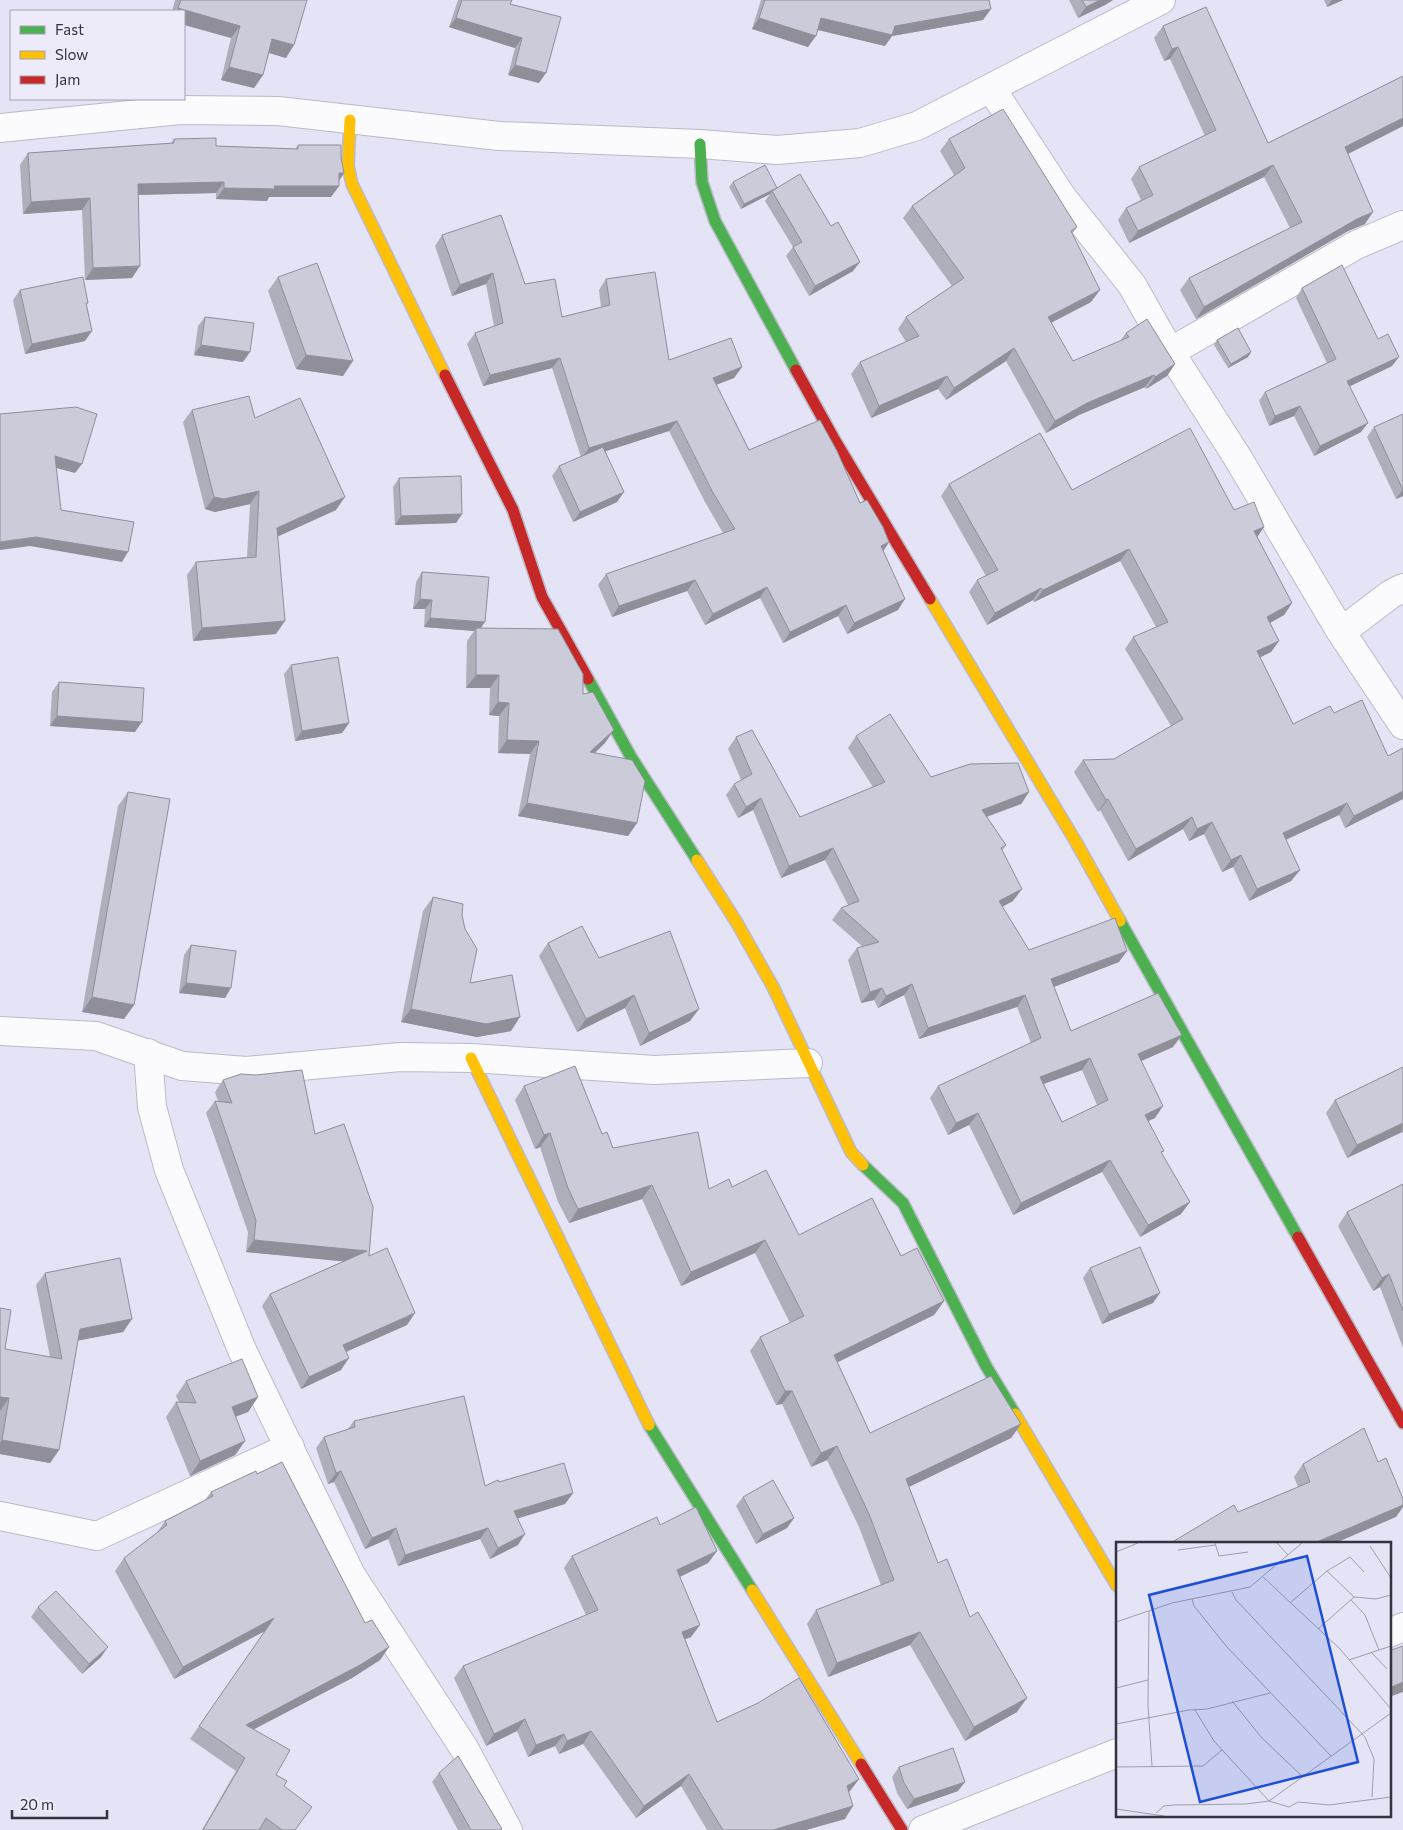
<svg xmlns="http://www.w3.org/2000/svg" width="1403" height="1830" font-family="Commissioner,sans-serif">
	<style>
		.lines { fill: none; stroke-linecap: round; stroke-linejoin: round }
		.street-casing { stroke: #bbbac8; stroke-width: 30 }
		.fast-casing { stroke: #bbbac8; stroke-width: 14 }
		.slow-casing { stroke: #bbbac8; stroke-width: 14 }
		.jam-casing { stroke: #bbbac8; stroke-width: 14 }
		.street { stroke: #fbfbfe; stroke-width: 28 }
		.fast { stroke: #4caf50; stroke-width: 11 }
		.slow { stroke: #ffc107; stroke-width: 11 }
		.jam { stroke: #c62828; stroke-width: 11 }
		.wall { fill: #afafbb; fill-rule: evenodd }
		.shaded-wall { fill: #8f8e99 }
		.building { fill: #cccbda; stroke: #8f8e99; fill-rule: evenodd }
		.inset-road { fill: none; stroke: #9e9cad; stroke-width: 1 }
		.view { fill: #1d4ed8; fill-opacity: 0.15; stroke: #1d4ed8; stroke-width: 2.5 }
		.inset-edge { fill: none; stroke: #33323f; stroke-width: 2.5 }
	</style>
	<rect width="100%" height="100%" fill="#e5e3f6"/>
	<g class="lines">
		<g class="street-casing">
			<path id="street" d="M991,88L1062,197L1132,285L1170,352L1236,455L1341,632L1403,725
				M0,128L180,110L278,111L499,136L700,144L777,150L860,143L917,126L1161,0
				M1170,352L1356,245L1403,225
				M1341,632L1391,594L1403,588
				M0,1031L96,1036L182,1066L246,1071L400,1057L471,1058L654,1070L808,1063
				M148,1053L152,1107L169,1170L242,1350L351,1575L464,1748L508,1830
				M0,1516L97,1536L290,1447
				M1389,1633L1403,1627
				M923,1830L1117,1753"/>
		</g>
		<g class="fast-casing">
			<path id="fast" d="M700,144L702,182L715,221L796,370
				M588,679L631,757L697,860
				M1120,921L1298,1237
				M863,1165L903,1203L986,1366L1015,1414
				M649,1425L752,1590"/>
		</g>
		<g class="slow-casing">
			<path id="slow" d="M350,120L348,166L352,184L445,375
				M930,599L1076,842L1120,921
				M697,860L737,923L773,987L851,1152L863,1165
				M471,1058L649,1425
				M1015,1414L1117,1586
				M752,1590L861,1764"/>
		</g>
		<g class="jam-casing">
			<path id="jam" d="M796,370L833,437L930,599
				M445,375L513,510L542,597L588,679
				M1298,1237L1403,1423
				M861,1764L902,1830"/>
		</g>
		<use href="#street" class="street"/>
		<use href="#fast" class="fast"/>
		<use href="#slow" class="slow"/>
		<use href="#jam" class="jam"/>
	</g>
	<path class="wall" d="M175,0H307L286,58L269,53L263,75L254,88L221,80L231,38L184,11H172Z
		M458,0H512L510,4L539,83L508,75L515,48L449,27Z
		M761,0H989L983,20L892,36L885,46L818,30L808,47L752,29Z
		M1069,0H1113L1105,5L1078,18Z
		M1324,0H1343L1327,7Z
		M1163,26L1268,143L1403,76V126L1348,154L1365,224L1348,231L1196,319L1180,290L1189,278L1290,228L1264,177L1129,243L1118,220L1126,208L1141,200L1131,179L1139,167L1205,136L1170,59L1164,61L1154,38Z
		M174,139L216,146L295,149L298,145L341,158L344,173L339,181V186L331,197H269L267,201L216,199V193L138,195L132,278L85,280L82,210L23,214L20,165L28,153L171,143Z
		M949,139L1077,227L1072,234L1091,302L1051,323L1073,361L1120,341L1126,333L1175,364L1167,376L1146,389L1145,387L1079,415L1046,433L1006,361L946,400L938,389L871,418L851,374L860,362L906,342L898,329L906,317L952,286L903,218L912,206L954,175L940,151Z
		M733,182L777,188L853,271L809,296L786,256L793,247L765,201L770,194L741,209L729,187Z
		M442,235L525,284L562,317L601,307L599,290L606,279L669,360L742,367L734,378L716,385L749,450L860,503L889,542L883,551L898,610L847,634L838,616L783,643L760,598L705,625L687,591L612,617L598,585L606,574L723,533L705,502L669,431L606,451L617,502L573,522L552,476L559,466L581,457L552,368L483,386L467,344L475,333L494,326L486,284L452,296L435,246Z
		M278,277L343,376L296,369L268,291Z
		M1302,288L1378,339L1392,366L1350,386L1361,432L1314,456L1294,416L1269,426L1259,401L1265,392L1327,363L1296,298Z
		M20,290L86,306L85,341L25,354L13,300Z
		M205,317L243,362L194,355L198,326Z
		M1217,340L1251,352L1248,357L1228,368L1214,345Z
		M192,410L255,418L336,510L278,536L276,634L193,641L187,575L196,562L247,557L250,504L215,512L205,509L183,422Z
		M1403,414V496L1396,499L1367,437L1374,427Z
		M399,478L462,514L456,523L395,525L393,487Z
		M949,484L1072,490L1234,510L1257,537L1292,603L1284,615L1270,623L1279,641L1271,652L1260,657L1293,724L1334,713L1388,756L1403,748V799L1345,828L1339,815L1286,840L1300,870L1291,881L1249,901L1233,867L1222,872L1204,834L1189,841L1183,829L1128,861L1100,810L1098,812L1074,772L1083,760L1114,759L1171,726L1125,649L1133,637L1156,627L1120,561L1034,602L1033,600L987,625L969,592L977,580L986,576L941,496Z
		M422,572L481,628L583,694L605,743L595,753L637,823L628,836L518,816L530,754L498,753L499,716L489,715L490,688H466L467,641L474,631L424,627L425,609H413L416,582Z
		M291,665L349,723L342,733L295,741L284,674Z
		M59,682L135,732L50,726L52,692Z
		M856,736L931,777L1029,792L1021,804L987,817L1006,845L1002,851L1013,901L1002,907L1029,950L1119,962L1054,987L1071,1031L1173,1047L1141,1061L1155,1118L1148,1121L1162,1153L1181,1214L1140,1237L1102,1172L1013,1215L969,1125L948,1135L930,1098L938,1086L1031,1043L1017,1007L919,1039L904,995L878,1008L874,1000L861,1003L848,960L857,948L863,947L832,920L841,908L848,905L825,860L781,878L753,810L738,818L726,795L734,784L741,780L728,749L736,737L800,817L873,787L848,748ZM1082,1070L1097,1105L1062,1122L1044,1084Z
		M128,792L134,1005L124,1019L82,1012L118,806Z
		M433,897L462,915L470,983L511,1031L477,1037L401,1022L423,911Z
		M548,943L599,958L690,1021L640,1046L625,1008L577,1032L539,956Z
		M191,945L225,998L179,993L184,955Z
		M1403,1067V1133L1402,1132L1347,1158L1326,1113L1335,1100Z
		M223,1080L315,1134L369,1256L407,1325L346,1352L341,1370L301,1389L262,1306L270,1294L344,1261L246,1252L248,1232L206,1113L215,1101H218L215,1092Z
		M524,1086L602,1134L613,1148L709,1189L732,1187L799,1235L901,1256L944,1301L934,1315L837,1362L870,1433L1021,1424L1011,1438L909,1487L938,1563L970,1617L1017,1712L965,1741L910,1645L828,1677L807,1624L816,1610L881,1585L859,1527L827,1460L811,1467L782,1404L776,1405L750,1351L760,1337L790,1323L755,1253L681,1286L642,1199L569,1223L558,1202L540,1147L535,1149L515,1100Z
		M1403,1184V1348L1380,1287L1373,1291L1338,1226L1347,1212Z
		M1090,1268L1153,1303L1102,1324L1083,1278Z
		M45,1273L132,1319L123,1332L78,1340L59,1450L50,1463L0,1454V1308L5,1349L50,1357L36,1285Z
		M186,1381L258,1397L248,1412L235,1416L245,1441L235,1455L190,1476L166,1417L176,1402H179L176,1396Z
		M354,1421L485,1486L499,1482L573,1493L565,1504L517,1518L518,1545L490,1559L480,1539L398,1566L388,1539L365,1549L334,1482L328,1484L316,1448L324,1437L347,1430Z
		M1303,1464L1396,1517L1238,1512L1298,1487L1294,1477Z
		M257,1474L365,1623L389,1647L380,1660L352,1678L254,1729L276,1775L284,1786L295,1830H202L236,1771L190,1739L265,1631L174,1679L115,1571L124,1558L156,1534L165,1521L205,1500L211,1492Z
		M743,1497L794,1518L787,1528L756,1544L736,1506Z
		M660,1525L717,1551L708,1563L680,1577L691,1637L685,1639L717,1722L859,1779L849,1792L845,1819L806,1830H707L681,1786L636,1818L583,1744L559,1754L555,1746L528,1757L517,1731L486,1746L454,1678L463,1666L586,1615L564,1568L572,1556Z
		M38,1607L101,1657L82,1674L31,1617Z
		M899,1767L958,1791L907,1809L897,1793L892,1777Z
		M439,1773L502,1829L501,1830H458L432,1782Z"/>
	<path class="shaded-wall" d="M1100,0H1113L1105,5L1078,18L1086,7Z
		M1332,0H1343L1327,7Z
		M178,8L240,26L231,38L184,25V11H176Z
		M991,9L983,20L892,36L885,46L814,29L821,18L895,26Z
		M456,18L522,38L515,48L449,27Z
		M759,18L816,36L808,47L752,29Z
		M272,39L294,45L286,58L263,51Z
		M1178,47L1170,59L1164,61L1172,49Z
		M515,65L546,73L539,83L508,75Z
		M229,67L263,75L254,88L221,80Z
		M1403,118V126L1336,160L1345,147Z
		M1273,165L1264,177L1129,243L1138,231Z
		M339,173H344L336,185Z
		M224,182L216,193L130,195L138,184Z
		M274,186H339L331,197H269L267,201L216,199L224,188Z
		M777,188L772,191L770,194L741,209L744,204Z
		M90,198L82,210L23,214L31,202Z
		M1373,212L1365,224L1348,231L1196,319L1204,307L1357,219Z
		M860,262L853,271L809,296L815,286Z
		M140,266L132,278L85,280L93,268Z
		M493,273L486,284L452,296L460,285Z
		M1100,290L1091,302L1039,329L1048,317Z
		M92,331L85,341L25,354L32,344Z
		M201,345L250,352L243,362L194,355Z
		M1014,348L1006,361L946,400L954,388Z
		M1251,352L1248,357L1228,368L1231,364Z
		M306,355L353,361L343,376L296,369Z
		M1399,357L1392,366L1340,391L1347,381Z
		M560,358L552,368L483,386L490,375Z
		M1175,364L1167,376L1146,389L1155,377Z
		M742,367L734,378L705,389L713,378Z
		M1154,375L1145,387L1079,415L1046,433L1055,421L1087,403Z
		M947,376L938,389L871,418L879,406Z
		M1300,406L1294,416L1269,426L1275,416Z
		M677,421L669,431L581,459L589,448Z
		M1368,423L1361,432L1314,456L1320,446Z
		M55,456L82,464L75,473L49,466Z
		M1403,489V496L1396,499Z
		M259,491L250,504L215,512L205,509L214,497Z
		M624,492L617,502L573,522L580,512Z
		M345,497L336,510L268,541L277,528Z
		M462,514L456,523L395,525L401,516Z
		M1264,527L1256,539L1254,531Z
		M36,537L128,552L122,562L30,546L0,550V542Z
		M889,542L882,553L881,546Z
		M1129,549L1120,561L1034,602L1043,590Z
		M695,580L687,591L612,617L619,606Z
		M767,587L760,598L705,625L713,614Z
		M1041,588L1033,600L987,625L995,613Z
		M420,599L432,600L425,609H413Z
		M905,599L898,610L847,634L854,623Z
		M1292,603L1284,615L1259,629L1267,617Z
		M846,605L838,616L783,643L790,632Z
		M430,618L485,622L478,632L476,628L474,631L424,627Z
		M285,621L276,634L193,641L202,628Z
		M1279,641L1271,652L1249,663L1257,651Z
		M476,675H499L490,688H466Z
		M498,702L509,703L499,716L489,715Z
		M57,716L142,722L135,732L50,726Z
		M349,723L342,733L295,741L302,731Z
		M614,730L605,743L581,765L590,752Z
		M507,740L539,741L530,754L498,753Z
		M1403,791V799L1345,828L1354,816Z
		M1029,792L1021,804L974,821L982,810Z
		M761,798L753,810L738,818L746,807Z
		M1108,799L1100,810L1098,812L1106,800Z
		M527,803L637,823L628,836L518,816Z
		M1347,803L1339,815L1274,845L1283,833Z
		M1192,817L1183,829L1128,861L1136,849Z
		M1212,822L1204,834L1189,841L1197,829Z
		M833,848L825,860L781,878L789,866Z
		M1241,855L1233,867L1222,872L1231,860Z
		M1300,870L1291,881L1249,901L1257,889Z
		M1022,889L1013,901L990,913L999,901Z
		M1127,951L1119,962L1043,991L1051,979Z
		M186,983L231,988L225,998L179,993Z
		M912,984L904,995L878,1008L886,996Z
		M882,988L874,1000L861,1003L870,992Z
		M634,995L625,1008L577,1032L586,1019Z
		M1025,995L1017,1007L919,1039L928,1028Z
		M92,997L134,1005L124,1019L82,1012Z
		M411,1009L520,1017L511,1031L477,1037L401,1022Z
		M699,1009L690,1021L640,1046L649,1033Z
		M1182,1035L1173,1047L1130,1066L1138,1054Z
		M1090,1058L1082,1070L1032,1088L1040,1077Z
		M1163,1106L1155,1118L1137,1126L1145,1115Z
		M978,1113L969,1125L948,1135L956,1123Z
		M1403,1123L1402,1132L1347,1158L1357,1145Z
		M550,1133L540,1147L535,1149L544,1135Z
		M1110,1160L1102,1172L1013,1215L1021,1203Z
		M652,1185L642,1199L569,1223L578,1209Z
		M1190,1202L1181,1214L1140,1237L1148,1225Z
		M254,1240L367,1251L359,1263L246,1252Z
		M765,1240L755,1253L681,1286L691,1272Z
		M1389,1274L1380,1287L1373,1291L1382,1278Z
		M1160,1293L1153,1303L1102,1324L1109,1314Z
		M944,1301L934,1315L824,1369L834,1355Z
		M415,1313L407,1325L334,1357L343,1345Z
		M132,1319L123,1332L71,1342L80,1329Z
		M349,1358L341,1370L301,1389L309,1377Z
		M785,1391H792L782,1404L776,1405Z
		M0,1397L9,1398L0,1411Z
		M258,1397L248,1412L222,1422L232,1407Z
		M1021,1424L1011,1438L896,1493L906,1479Z
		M2,1440L59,1450L50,1463L0,1454V1443Z
		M245,1441L235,1455L190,1476L200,1461Z
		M837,1446L827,1460L811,1467L821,1453Z
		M341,1471L334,1482L328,1484L336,1473Z
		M573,1493L565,1504L506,1522L514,1511Z
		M1403,1505V1507L1396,1517L1333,1544H1312Z
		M794,1518L787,1528L756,1544L763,1534Z
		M396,1528L388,1539L365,1549L372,1538Z
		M488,1528L480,1539L398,1566L405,1555Z
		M525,1534L518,1545L490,1559L498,1548Z
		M717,1551L708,1563L669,1582L677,1570Z
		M274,1618L265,1631L174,1679L183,1667Z
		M700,1625L691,1637L673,1644L682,1632Z
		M920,1632L910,1645L828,1677L837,1663Z
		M108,1647L101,1657L82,1674L89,1664Z
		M389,1647L380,1660L352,1678L237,1738L246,1725Z
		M1403,1682V1692L1389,1697V1688Z
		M1027,1698L1017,1712L965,1741L974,1727Z
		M525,1719L517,1731L486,1746L494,1734Z
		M591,1731L583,1744L559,1754L567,1741Z
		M564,1734L555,1746L528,1757L536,1745Z
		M689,1774L681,1786L636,1818L644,1806Z
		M859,1779L850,1791L839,1798L847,1786Z
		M965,1782L958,1791L907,1809L914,1799Z
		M853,1806L845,1819L806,1830H773Z"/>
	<path class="building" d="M181,0H307L294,45L272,39L263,75L229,67L240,26L178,8Z
		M462,0H512L510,4L561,17L546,73L515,65L522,38L456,18Z
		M765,0H989L991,9L895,26L892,35L821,18L816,36L759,18Z
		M1082,0H1100L1086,7Z
		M1206,7L1268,143L1403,76V118L1345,147L1373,212L1357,219L1204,307L1189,278L1302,222L1273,165L1138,231L1126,208L1153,195L1139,167L1216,130L1178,47L1172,49L1163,26Z
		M1003,109L1077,227L1071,231L1100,290L1048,317L1073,361L1129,337L1126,333L1147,319L1175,364L1155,377L1154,375L1087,403L1055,421L1014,348L954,388L947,376L879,406L860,362L919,336L906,317L964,278L912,206L965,168L949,139Z
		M216,138V146L298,149V145H341V158L344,173H339V186H274L275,189L224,188V182L138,184L140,266L93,268L90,198L31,202L28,153L174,143V139Z
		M765,165L777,188L744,204L733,182Z
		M800,174L831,226L838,222L860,262L815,286L793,247L802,242L772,191Z
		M501,215L525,284L555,279L562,317L610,305L606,279L655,272L669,360L731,338L742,367L713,378L749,450L820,420L837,451L860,503L867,500L883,527L889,542L881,546L905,599L854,623L846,605L790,632L767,587L713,614L695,580L619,606L606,574L735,529L712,491L677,421L589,448L560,358L490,375L475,333L503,323L493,273L460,285L442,235Z
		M317,263L353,361L306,355L278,277Z
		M1342,265L1378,339L1388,334L1399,357L1347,381L1368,423L1320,446L1300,406L1275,416L1265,392L1336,359L1302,288Z
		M83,277L88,303H86L92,331L32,344L20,290Z
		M205,317L254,323L250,352L201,345Z
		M1238,328L1251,352L1231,364L1217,340Z
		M249,396L255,418L300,398L345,497L277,528L285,621L202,628L196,562L256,557L259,491L224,499L214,497L192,410Z
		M76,407L97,414L82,464L55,456L61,510L134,522L128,552L36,537L0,542V414Z
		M1403,414V490L1374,427Z
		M1190,428L1234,510L1254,502L1264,527L1254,531L1292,603L1267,617L1279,641L1257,651L1293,724L1330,706L1334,713L1362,700L1388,756L1403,748V791L1354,816L1347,803L1283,833L1300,870L1257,889L1241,855L1231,860L1212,822L1197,829L1192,817L1136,849L1108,799L1106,800L1083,760L1114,759L1183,719L1133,637L1168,622L1129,549L1043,590L1041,588L995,613L977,580L998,570L949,484L1040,433L1072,490Z
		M603,447L624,492L580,512L559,466Z
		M461,476L462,514L401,516L399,478Z
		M422,572L489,577L485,622L430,618L432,600L420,599Z
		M476,628L558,629L583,674V694L593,692L614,730L590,752L632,760L645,781L637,823L527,803L539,741L507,740L509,703L498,702L499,675H476Z
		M338,657L349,723L302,731L291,665Z
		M59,682L144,688L142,722L57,716Z
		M890,714L931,777L970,764L1018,763L1029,792L982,810L1006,845L1001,848L1022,889L999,901L1029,950L1115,918L1127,951L1051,979L1071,1031L1158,993L1182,1035L1138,1054L1163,1106L1145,1115L1164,1151L1161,1152L1190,1202L1148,1225L1110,1160L1021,1203L978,1113L956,1123L938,1086L1041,1038L1025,995L928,1028L912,984L886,996L882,988L870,992L857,948L879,942L841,908L859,901L833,848L789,866L761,798L746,807L734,784L752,774L736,737L752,730L800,817L885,782L856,736ZM1090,1058L1108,1100L1062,1122L1040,1077Z
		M128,792L170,799L134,1005L92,997Z
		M433,897L463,904L462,915L465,929L477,949L470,983L512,975L520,1017L486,1024L411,1009Z
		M582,926L599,958L670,931L699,1009L649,1033L634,995L586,1019L548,943Z
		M191,945L236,951L231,988L186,983Z
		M575,1066L602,1134L607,1132L613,1148L698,1132L709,1189L729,1179L732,1187L766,1170L799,1235L872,1198L901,1256L917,1248L944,1301L834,1355L870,1433L991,1376L1021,1424L906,1479L938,1563L947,1559L970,1617L978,1612L1027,1698L974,1727L920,1632L837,1663L816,1610L894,1580L869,1514L837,1446L821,1453L792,1391H785L760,1337L804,1316L765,1240L691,1272L652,1185L578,1209L568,1188L550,1133L544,1135L524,1086Z
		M1403,1067V1123L1357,1145L1335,1100Z
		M302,1070L315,1134L344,1124L373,1207L369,1256L387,1248L415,1313L343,1345L349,1358L309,1377L270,1294L367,1251L254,1240L256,1220L215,1101L232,1103L223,1080L241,1074L256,1075Z
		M1403,1184V1311L1389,1274L1382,1278L1347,1212Z
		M1140,1247L1160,1293L1109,1314L1090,1268Z
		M120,1258L132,1319L80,1329L59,1450L2,1440L9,1398L0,1397V1308L11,1310L5,1349L62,1359L45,1273Z
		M242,1359L258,1397L232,1407L245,1441L200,1461L176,1402L196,1403L186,1381Z
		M464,1396L485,1486L498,1480L499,1482L564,1463L573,1493L514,1511L525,1534L498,1548L488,1528L405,1555L396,1528L372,1538L341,1471L336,1473L324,1437L355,1427L354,1421Z
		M1364,1428L1378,1462L1386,1458L1403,1499V1505L1312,1544H1169L1234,1505L1238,1512L1310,1482L1303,1464Z
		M282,1462L365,1623L372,1620L389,1647L360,1665L246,1725L290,1750L276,1775L287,1781L284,1786L312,1807L295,1830H282L266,1818L259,1830H203L245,1758L199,1726L274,1618L183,1667L124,1558L167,1525L165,1521L213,1496L211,1492L256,1471L257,1474Z
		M773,1480L794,1518L763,1534L743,1497Z
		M696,1507L717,1551L677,1570L700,1625L682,1632L717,1722L758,1703L799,1678L859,1779L847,1786L853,1806L773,1830H723L689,1774L644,1806L591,1731L567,1741L564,1734L536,1745L525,1719L494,1734L463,1666L598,1610L572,1556L657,1517L660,1525Z
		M56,1591L108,1647L89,1664L38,1607Z
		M1403,1646V1682L1389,1688V1651Z
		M953,1748L965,1782L914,1799L904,1783L899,1767Z
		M458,1756L502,1829L499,1830H471L439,1773Z"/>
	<g transform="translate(1116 1542)">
		<rect width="275" height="275" fill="#e5e3f6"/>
		<path class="inset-road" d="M99,1L103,14L132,10M161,1L172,13M254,4L275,36M62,8L99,3M0,10L22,1M211,29L238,55M147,35L224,107L275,167M116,50L120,58L249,195L258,217L256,255M76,57L78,64L111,105L215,214M235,58L249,73L263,108M175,60L211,29L234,15L248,30M33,69L32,163L36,224M0,80L56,61L134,45L186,1M202,87L238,55L260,57L275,53M255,110L271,127M233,118L275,104M0,146L32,138M116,159L146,196L187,235M79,168L98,199L153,259L275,171M0,182L73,168L91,167L154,151M0,225L87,224L106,208M173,265L182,260L213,263L275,255M0,267L48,274M40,271L48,264L58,263L130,262L153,259L173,265"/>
		<path class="view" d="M191,14L242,220L84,260L33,53Z"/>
		<rect width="275" height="275" class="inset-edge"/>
	</g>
	<rect x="10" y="10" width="175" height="90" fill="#edebf9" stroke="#a3a1af"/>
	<rect x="20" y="26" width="25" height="8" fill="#4caf50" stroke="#a3a1af"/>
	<text x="55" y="35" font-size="15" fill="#33323f">Fast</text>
	<rect x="20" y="51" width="25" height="8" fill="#ffc107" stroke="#a3a1af"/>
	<text x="55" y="60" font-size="15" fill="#33323f">Slow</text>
	<rect x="20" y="76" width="25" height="8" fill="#c62828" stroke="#a3a1af"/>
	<text x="55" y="85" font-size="15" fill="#33323f">Jam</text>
	<path d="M12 1810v8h95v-8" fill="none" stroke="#33323f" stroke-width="2.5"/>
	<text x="20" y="1810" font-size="15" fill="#33323f" stroke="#edebf9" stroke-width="4" paint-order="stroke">20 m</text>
</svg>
